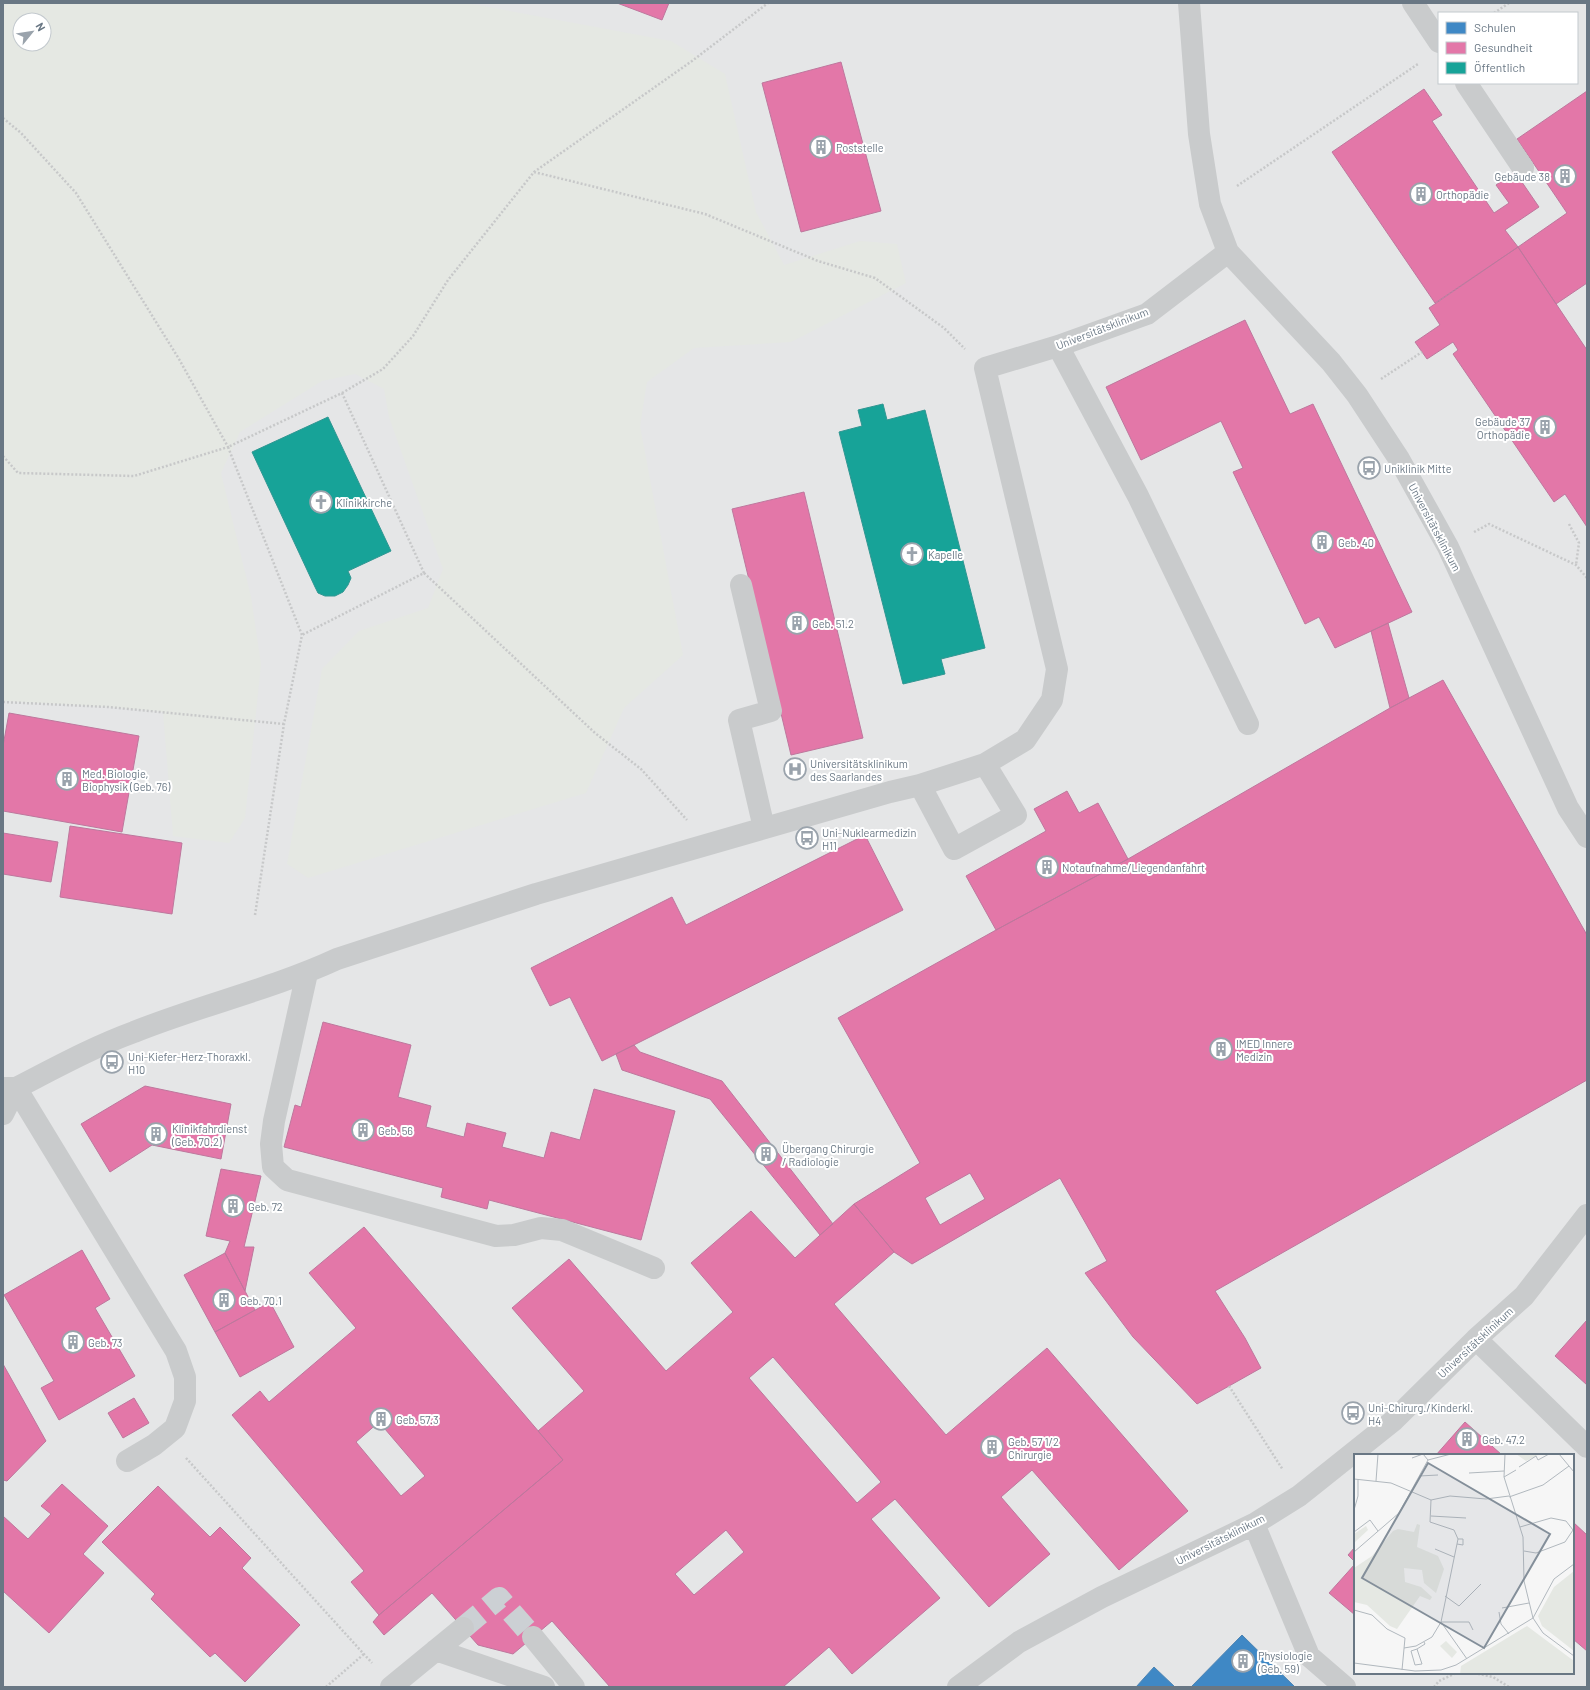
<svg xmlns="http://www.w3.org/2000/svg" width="1590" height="1690" font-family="Barlow,sans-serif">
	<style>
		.built { fill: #e5e6e7; fill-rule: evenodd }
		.green { fill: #e5e8e3; fill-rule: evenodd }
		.schools { fill: #3f88c5; stroke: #4c83b2 }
		.health { fill: #e377a8; stroke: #be779d; fill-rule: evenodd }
		.public { fill: #17a398; stroke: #309692 }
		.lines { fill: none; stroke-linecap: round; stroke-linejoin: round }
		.minor-tunnel { stroke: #ccd0d4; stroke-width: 22; stroke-dasharray: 22 11; stroke-linecap: butt }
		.path { stroke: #c7c8c9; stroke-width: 2.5; stroke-dasharray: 2 2; stroke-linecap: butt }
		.minor { stroke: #c9cbcc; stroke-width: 22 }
		.labels { text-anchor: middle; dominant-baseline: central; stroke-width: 4; stroke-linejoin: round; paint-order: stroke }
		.poi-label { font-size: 11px; fill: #697784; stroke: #fff; text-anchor: start }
		.street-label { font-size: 11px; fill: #697784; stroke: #fff }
		.inset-road { fill: none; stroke: #b1b8be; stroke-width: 1 }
		.view { fill: #848f9a; fill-opacity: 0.15; stroke: #848f9a; stroke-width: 2 }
		.inset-edge { fill: none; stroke: #697784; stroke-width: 2 }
	</style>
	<rect width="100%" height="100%" fill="#f6f6f6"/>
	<path class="built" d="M3,3H1587V1687H3ZM1439,13H1577V83H1439ZM20,20H44V44H20ZM1355,1455H1573V1673H1355Z"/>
	<path class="green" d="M3,3H467L671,41L725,74L756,212L784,265L860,241L897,244L906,283L791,342L694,348L647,382L640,426L683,655L624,708L586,793L308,878L287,864L322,669L359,631L428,608L443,569L389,417L384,389L355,374L322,381L240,432L221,473L251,597L261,664L245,818L229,843L173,836L163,712L109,707L3,701ZM20,20H44V44H20Z"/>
	<path class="schools" d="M1242,1635L1295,1687H1191Z
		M1154,1667L1175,1687H1136Z"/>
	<path class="health" d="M617,3H669L662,20Z
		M841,62L881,211L801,232L762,83Z
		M1424,89L1442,115L1432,121L1494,213L1509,203L1496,185L1515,172L1539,207L1505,230L1518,247L1435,303L1332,152Z
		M1587,91V283L1556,304L1518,247L1567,213L1517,139Z
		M1518,247L1587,350V527L1565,494L1554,502L1453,354L1458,350L1453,342L1427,359L1415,342L1440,325L1429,308Z
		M1245,320L1290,414L1313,404L1412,612L1335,648L1319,617L1305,624L1233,472L1243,468L1221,421L1141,460L1106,387Z
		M804,492L863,738L791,755L732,509Z
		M1388,623L1409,698L1390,708L1371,631Z
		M1443,680L1587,935V1080L1215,1291L1245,1338L1261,1368L1197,1404L1133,1337L1085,1273L1107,1261L1060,1178L912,1264L894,1252L854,1204L920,1163L838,1018L996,930L1128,859L1390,708ZM970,1173L985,1199L940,1225L925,1198Z
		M9,713L139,736L122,832L3,811V746Z
		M1067,791L1079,813L1098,803L1128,859L996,930L966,876L1046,831L1034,809Z
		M70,826L182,843L172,914L60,897Z
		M3,833L58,842L51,882L3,874Z
		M865,835L903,910L602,1061L570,997L550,1006L531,968L672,897L686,925Z
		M323,1022L411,1045L398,1097L431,1106L426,1127L464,1137L467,1123L506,1133L502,1147L544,1158L551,1132L580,1140L594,1089L675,1111L641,1240L489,1200L487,1209L441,1197L443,1188L284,1147L295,1105L301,1107Z
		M634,1045L640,1052L722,1081L833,1224L820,1235L710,1099L622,1070L616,1054Z
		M145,1086L231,1104L221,1159L152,1145L110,1172L81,1124Z
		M221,1169L261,1176L244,1247H254L245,1291L225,1253L230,1241L206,1236Z
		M854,1204L894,1252L834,1304L946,1435L1047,1348L1188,1511L1119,1570L1032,1470L1001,1497L1050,1554L989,1607L895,1499L871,1519L940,1598L852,1674L829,1647L783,1687H610L552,1621L513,1654L478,1645L432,1593L384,1635L373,1622L379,1615L563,1460L538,1431L584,1391L512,1308L569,1259L666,1371L733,1312L691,1263L751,1211L795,1258ZM773,1357L881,1482L857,1503L749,1378ZM726,1530L744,1552L694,1595L675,1574Z
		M364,1227L563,1460L379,1615L351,1582L364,1571L232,1415L260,1391L269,1402L356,1328L309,1273ZM379,1422L425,1476L401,1496L356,1442Z
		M82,1250L110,1299L95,1308L135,1376L59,1420L41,1388L54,1381L4,1295Z
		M225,1253L255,1310L215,1332L184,1275Z
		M270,1302L294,1347L240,1377L215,1332Z
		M1587,1320V1385L1555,1356Z
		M3,1364L46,1441L7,1481L3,1480Z
		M134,1398L149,1423L123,1438L108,1413Z
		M1465,1422L1502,1455H1436Z
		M62,1484L108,1526L83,1554L104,1573L49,1633L3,1591V1516L28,1539L51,1514L41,1506Z
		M158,1486L210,1537L220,1527L251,1558L242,1568L300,1625L245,1682L215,1653L210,1657L151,1599L155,1594L102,1542Z
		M1573,1522L1587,1535V1651L1573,1639Z
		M1355,1547V1562L1348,1555Z
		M1355,1564V1615L1329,1593Z"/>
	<path class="public" d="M883,404L887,420L925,410L985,648L941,659L945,674L903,684L839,432L862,426L858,410Z
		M328,417L391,551L348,571L351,578L348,585L343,592L335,596H325L318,593L315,587L252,452Z"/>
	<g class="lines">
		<path class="minor-tunnel" d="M463,1628L499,1598L533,1637"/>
		<path class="path" d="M1494,13L1509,3
			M3,118L21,133L76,193L179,359L228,447L134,476L18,473L3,456
			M534,172L705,214L818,261L875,278L944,328L965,349
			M1237,186L1418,64
			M1381,379L1422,352
			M342,393L383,369L413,336L448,280L534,172L692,61L768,3
			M1569,524L1579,543L1576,565
			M1474,532L1489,524L1576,565L1587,578
			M424,573L595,733L641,769L687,820
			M3,702L108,707L284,724
			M255,915L284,724L302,635L228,447L342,393L424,573L302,635
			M1229,1386L1283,1470
			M186,1458L372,1663
			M1474,1673L1493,1677L1509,1687
			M326,1687L364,1654
			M1434,1687L1439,1681L1456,1673"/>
		<path class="minor" d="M1189,3L1199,134L1210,204L1228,252L1331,362L1357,395L1399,459L1448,547L1568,808L1587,837
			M1413,3L1439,42
			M1466,83L1523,168
			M1058,346L1138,496L1248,724
			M741,585L771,711L739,720L764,828
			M920,785L954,849L1016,815L985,764
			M307,973L274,1121L271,1144L273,1167L287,1180L496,1236L514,1235L541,1228L562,1230L654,1268
			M3,1088H16C55,1068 93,1047 134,1032C201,1005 272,989 337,959L536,894L890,792L920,785L985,764L1025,740L1052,700L1057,669L985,368L1058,346L1147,314L1228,252
			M16,1088L176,1351L185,1377V1401L175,1428L154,1445L127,1461
			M3,1114L16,1088
			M1476,1339L1587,1447
			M1254,1524L1309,1656L1345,1687
			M533,1637L574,1687
			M436,1650L544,1687
			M391,1687L463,1628
			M958,1687L1019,1642L1102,1597L1254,1524L1299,1496L1393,1421L1476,1339L1524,1296L1587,1215"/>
	</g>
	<defs>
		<g id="building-ring" transform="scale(1.15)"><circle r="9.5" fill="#fff" stroke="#9aa3ac" stroke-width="1.5"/><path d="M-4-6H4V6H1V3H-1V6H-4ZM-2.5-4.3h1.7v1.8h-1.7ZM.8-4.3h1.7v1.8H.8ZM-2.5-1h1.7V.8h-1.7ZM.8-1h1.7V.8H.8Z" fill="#9aa3ac"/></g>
		<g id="bus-ring" transform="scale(1.15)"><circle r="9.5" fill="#fff" stroke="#9aa3ac" stroke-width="1.5"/><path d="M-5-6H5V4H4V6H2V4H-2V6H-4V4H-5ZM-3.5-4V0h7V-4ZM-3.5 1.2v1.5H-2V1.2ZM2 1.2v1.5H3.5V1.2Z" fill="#9aa3ac"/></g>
		<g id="church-ring" transform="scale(1.15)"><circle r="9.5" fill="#fff" stroke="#9aa3ac" stroke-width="1.5"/><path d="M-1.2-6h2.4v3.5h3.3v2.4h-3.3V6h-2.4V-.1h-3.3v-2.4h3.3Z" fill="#9aa3ac"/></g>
		<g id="hospital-ring" transform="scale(1.15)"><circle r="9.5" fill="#fff" stroke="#9aa3ac" stroke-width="1.5"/><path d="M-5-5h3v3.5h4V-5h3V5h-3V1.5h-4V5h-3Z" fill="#9aa3ac"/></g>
	</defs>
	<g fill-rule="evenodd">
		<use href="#building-ring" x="821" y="147"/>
		<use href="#building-ring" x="1565" y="176"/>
		<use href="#building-ring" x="1421" y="194"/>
		<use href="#building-ring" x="1545" y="427"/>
		<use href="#bus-ring" x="1369" y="468"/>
		<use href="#church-ring" x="321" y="502"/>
		<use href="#building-ring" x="1322" y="542"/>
		<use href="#church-ring" x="912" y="554"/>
		<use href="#building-ring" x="797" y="623"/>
		<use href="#hospital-ring" x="795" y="769"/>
		<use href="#building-ring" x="67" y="779"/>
		<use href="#bus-ring" x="807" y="838"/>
		<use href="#building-ring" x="1047" y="867"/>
		<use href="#building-ring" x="1221" y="1049"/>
		<use href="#bus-ring" x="112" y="1062"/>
		<use href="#building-ring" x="363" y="1130"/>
		<use href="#building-ring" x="156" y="1134"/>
		<use href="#building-ring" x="766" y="1154"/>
		<use href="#building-ring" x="233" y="1206"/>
		<use href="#building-ring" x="224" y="1300"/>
		<use href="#building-ring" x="73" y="1342"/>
		<use href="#bus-ring" x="1353" y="1413"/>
		<use href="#building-ring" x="381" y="1419"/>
		<use href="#building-ring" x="1467" y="1439"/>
		<use href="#building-ring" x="992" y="1447"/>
		<use href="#building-ring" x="1243" y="1661"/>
	</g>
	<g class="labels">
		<g class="poi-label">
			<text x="836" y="147">Poststelle</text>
			<text x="1550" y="176" text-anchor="end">Gebäude 38</text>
			<text x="1436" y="194">Orthopädie</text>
			<text x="1530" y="421" text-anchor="end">Gebäude 37<tspan x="1530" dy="13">Orthopädie</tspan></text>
			<text x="1384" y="468">Uniklinik Mitte</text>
			<text x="336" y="502">Klinikkirche</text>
			<text x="1338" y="542">Geb. 40</text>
			<text x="928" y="554">Kapelle</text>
			<text x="812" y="623">Geb. 51.2</text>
			<text x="810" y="763">Universitätsklinikum<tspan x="810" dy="13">des Saarlandes</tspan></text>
			<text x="82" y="773">Med. Biologie,<tspan x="82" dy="13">Biophysik (Geb. 76)</tspan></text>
			<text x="822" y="832">Uni-Nuklearmedizin<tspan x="822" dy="13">H11</tspan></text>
			<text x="1062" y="867">Notaufnahme/Liegendanfahrt</text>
			<text x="1236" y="1043">IMED Innere<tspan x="1236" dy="13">Medizin</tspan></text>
			<text x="128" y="1056">Uni-Kiefer-Herz-Thoraxkl.<tspan x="128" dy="13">H10</tspan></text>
			<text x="172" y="1128">Klinikfahrdienst<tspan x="172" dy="13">(Geb. 70.2)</tspan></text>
			<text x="378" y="1130">Geb. 56</text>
			<text x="782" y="1148">Übergang Chirurgie<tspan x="782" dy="13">/ Radiologie</tspan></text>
			<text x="248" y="1206">Geb. 72</text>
			<text x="240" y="1300">Geb. 70.1</text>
			<text x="88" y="1342">Geb. 73</text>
			<text x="1368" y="1407">Uni-Chirurg./Kinderkl.<tspan x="1368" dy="13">H4</tspan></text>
			<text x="396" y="1419">Geb. 57.3</text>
			<text x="1482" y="1439">Geb. 47.2</text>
			<text x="1008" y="1441">Geb. 57 1/2<tspan x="1008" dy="13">Chirurgie</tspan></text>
			<text x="1258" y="1655">Physiologie<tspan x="1258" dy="13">(Geb. 59)</tspan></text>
		</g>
		<g class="street-label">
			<text transform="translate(1102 328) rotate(-21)">Universitätsklinikum</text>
			<text transform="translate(1435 527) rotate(62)">Universitätsklinikum</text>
			<text transform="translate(1475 1342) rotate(-43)">Universitätsklinikum</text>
			<text transform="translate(1220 1539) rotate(-27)">Universitätsklinikum</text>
		</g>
	</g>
	<g transform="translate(1354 1454)">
		<rect width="220" height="220" fill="#f6f6f6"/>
		<path d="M162,0H186L172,7ZM63,70L66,71L63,93L84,102L90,115L82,139L70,129L68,116L50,114L51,128L67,133L78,143L76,146L66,142L43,175L36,172L13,151L0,148V114L18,102L39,77L44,75L60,78ZM12,72L14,76L0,89V80ZM220,117V197L188,172L184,162L200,133ZM173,172L220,207V220H106L107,212ZM92,187L103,198L98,204L86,192Z" fill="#e5e8e3"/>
		<path class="inset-road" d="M151,0L150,23L169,83L170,127L179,164L189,179L220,202M205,0L220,18M58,4L69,0L74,6M165,13L182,2L184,6L195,0M115,19L150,17M65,22L84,21M150,23L162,16M0,25L37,29L77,46L96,42L132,45L155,42M22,27L24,0M155,43L189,31L215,12M0,56L4,42V25M77,62L112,64M166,73L197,64L212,67L219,76L211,88L182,99L170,97M0,78L16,66L24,77M103,90L109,91V85H104M81,95L100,103M0,98L45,59L74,6L97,0M91,142L105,152L127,130M148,154L175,149M0,156L18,161L33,175L51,184L48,216M145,158L147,170L155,180M87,168L113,205M87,168H115L119,176M50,194L62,192L78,183L87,168L104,85L100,76L76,68L77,46M63,195L57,197L61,211L68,210L63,195L71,190L70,188M0,209L61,217L87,216L102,211L179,164L200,125L220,110"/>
		<path class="view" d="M74,9L196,80L130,194L8,124Z"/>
		<rect width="220" height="220" class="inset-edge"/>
	</g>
	<rect width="1590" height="1690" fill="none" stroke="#697784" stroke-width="8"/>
	<rect x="1438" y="12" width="140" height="72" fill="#ffffff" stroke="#c3c9ce"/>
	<rect x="1446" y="22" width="20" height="12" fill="#3f88c5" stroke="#c3c9ce"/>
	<text x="1474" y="32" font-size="12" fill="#697784">Schulen</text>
	<rect x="1446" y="42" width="20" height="12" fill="#e377a8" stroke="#c3c9ce"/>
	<text x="1474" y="52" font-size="12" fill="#697784">Gesundheit</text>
	<rect x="1446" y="62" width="20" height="12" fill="#17a398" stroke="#c3c9ce"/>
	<text x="1474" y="72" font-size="12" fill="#697784">Öffentlich</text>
	<g transform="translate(32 32) rotate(60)"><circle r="19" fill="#ffffff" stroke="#c3c9ce"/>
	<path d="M0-3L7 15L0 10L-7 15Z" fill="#9aa3ac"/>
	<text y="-6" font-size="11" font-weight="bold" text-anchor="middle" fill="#697784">N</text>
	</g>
</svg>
